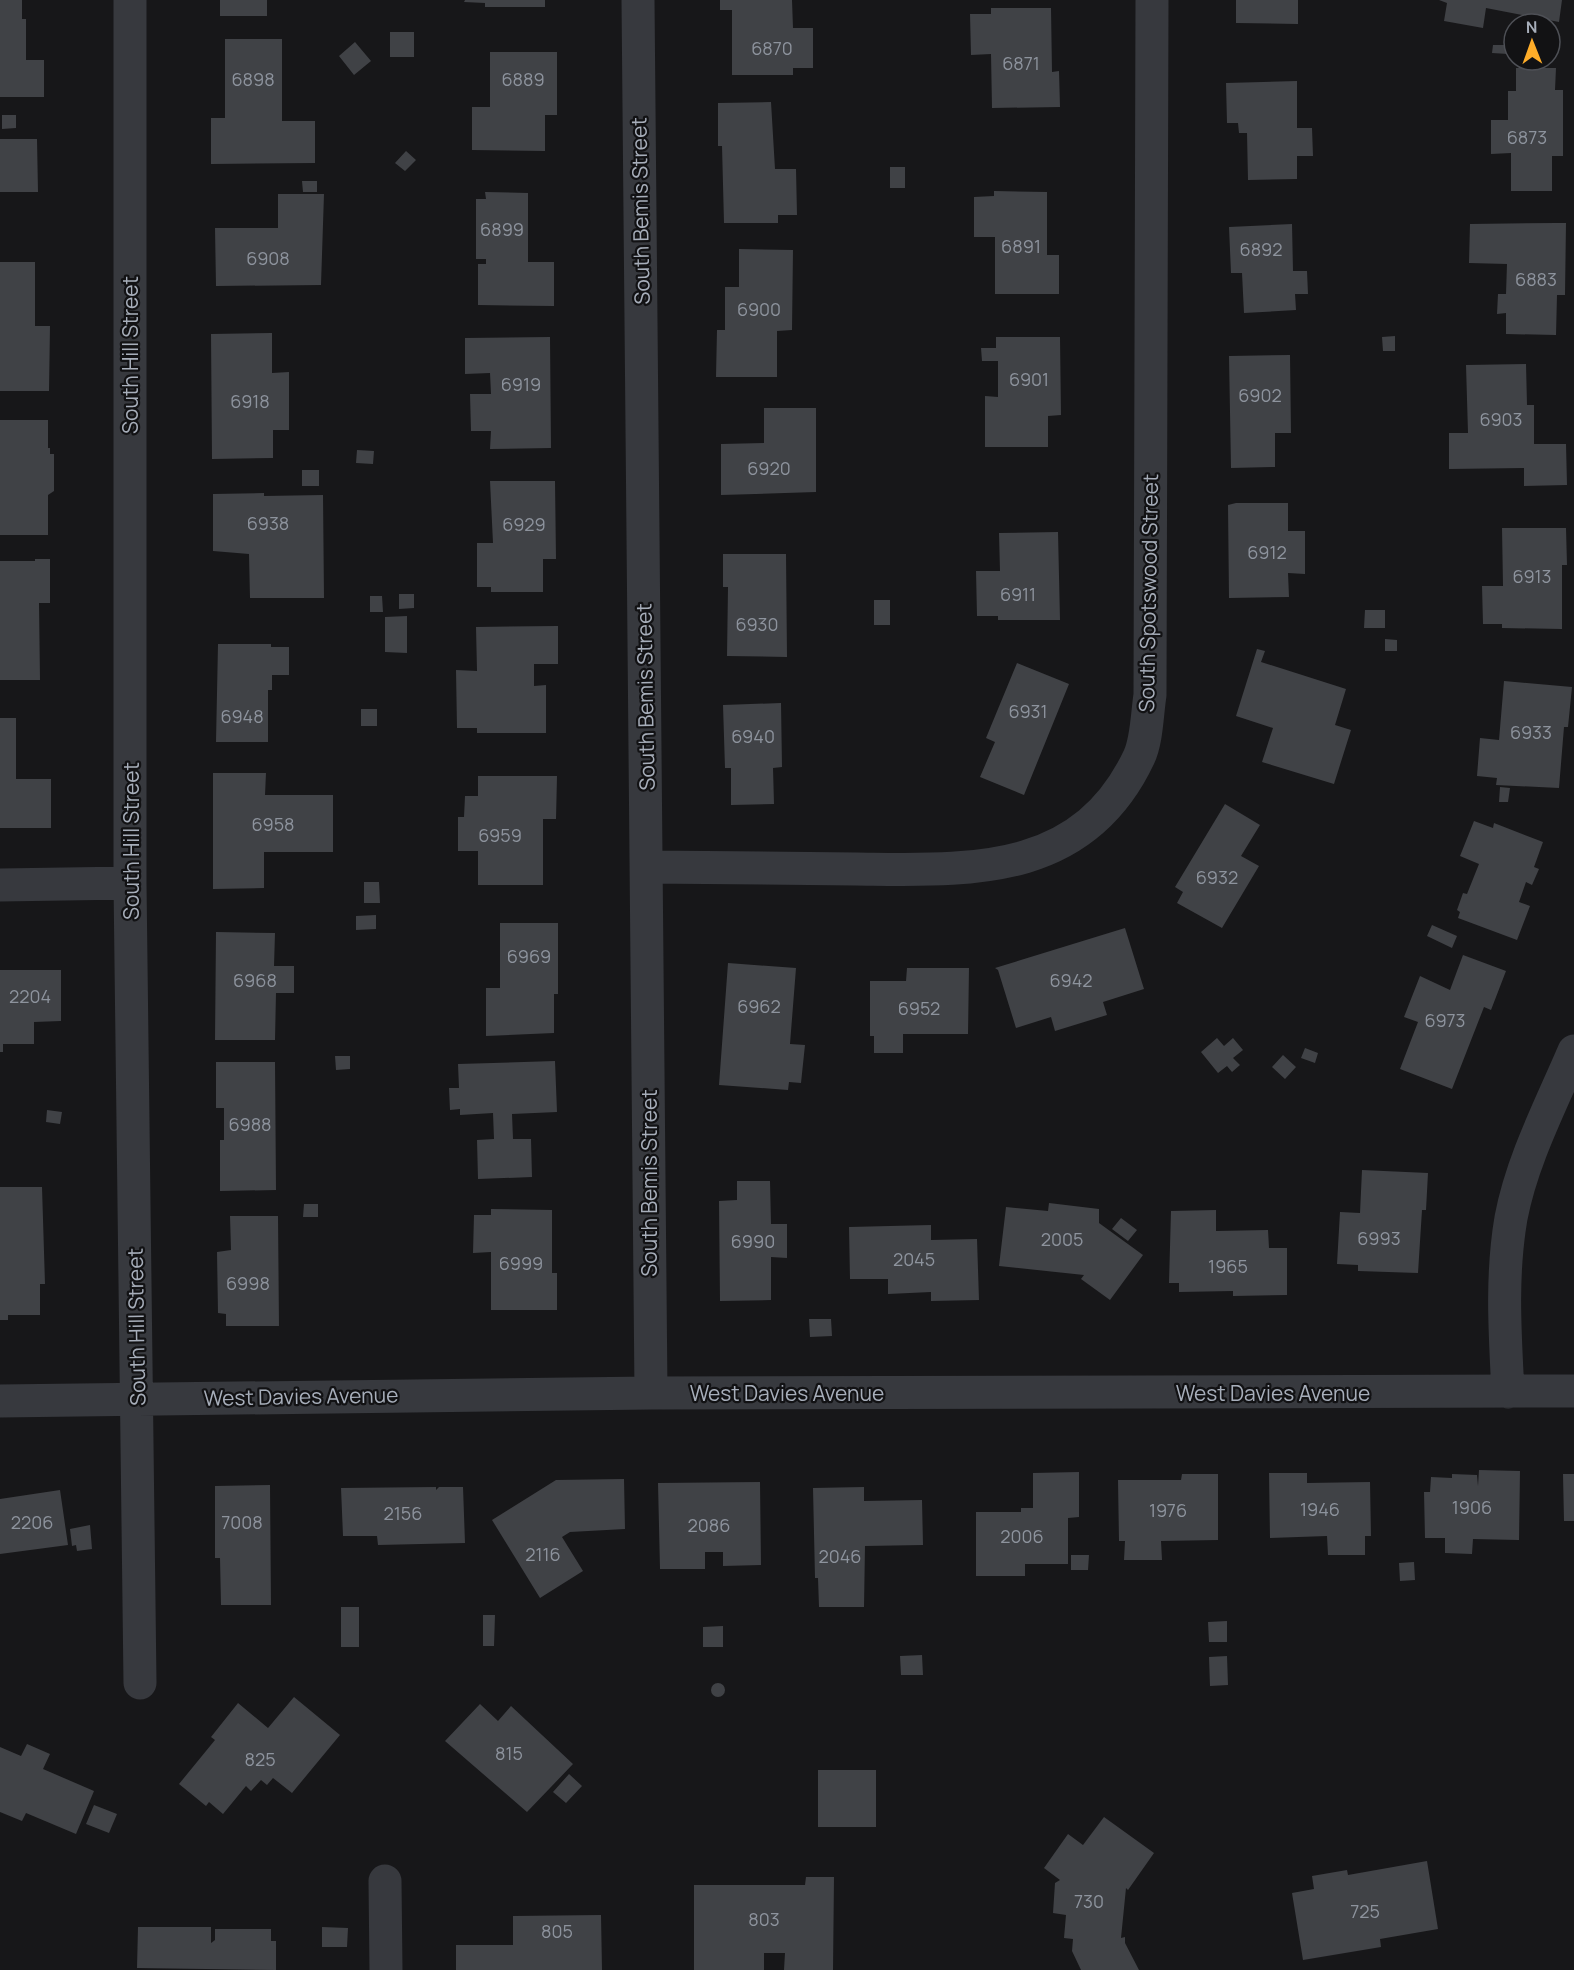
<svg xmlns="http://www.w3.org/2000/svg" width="1574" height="1970" font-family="Manrope,sans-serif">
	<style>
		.building { fill: #404246 }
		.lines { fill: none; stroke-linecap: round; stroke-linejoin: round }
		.street { stroke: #37393e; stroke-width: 33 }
		.labels { text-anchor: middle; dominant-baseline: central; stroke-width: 4.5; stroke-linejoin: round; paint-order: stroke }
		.number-label { font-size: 18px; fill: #8d939d }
		.street-label { font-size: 21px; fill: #a7aeba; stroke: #121214 }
	</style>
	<rect width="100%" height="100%" fill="#171719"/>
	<path class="building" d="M0,0H22V19H26V60H44V97H0Z
		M220,0H267V16H220Z
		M465,0H545V7H485V3L464,2Z
		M720,0H792L793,28H813V68H793V75H732V10H720Z
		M1236,0H1298V24L1236,23Z
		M1439,0H1562L1559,22L1486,8L1483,28L1444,21L1447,3Z
		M991,8H1051L1052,72L1059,71L1060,107L992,108L991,54L971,55L970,14H991Z
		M390,32H414V57H390Z
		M225,39H282V121H315V163L211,164V118H225Z
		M355,42L371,61L354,75L339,56Z
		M1493,45H1508V54L1492,53Z
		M490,52H557V115H545V151L472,150V107H490Z
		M1516,68H1556L1555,90H1563V156H1552V191H1511V153L1491,154V120H1508V91H1516Z
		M1297,81V128H1312L1313,156H1297V179L1248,180L1247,133H1239L1238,123H1227L1226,83Z
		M771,102L775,169H796L797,215H778V223H724L722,146H718V103Z
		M2,115H16V128L2,129Z
		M0,139H37L38,192H0Z
		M406,151L416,160L405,171L395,163Z
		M890,167H905V188H890Z
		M302,181H317V192H303Z
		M994,191L1047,192V255H1059V294H995V237H974V197L994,196Z
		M485,192L528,193V262H554V306L478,305V264H486V259H476V199H486Z
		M278,194H324L321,285L216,286L215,228H278Z
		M1556,223H1566L1565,295H1557L1556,335L1506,334V313L1497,314L1498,294H1506L1507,264L1469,263L1470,224Z
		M1292,224L1293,271H1307L1308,294H1295L1296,310L1244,313L1242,273H1231L1229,227Z
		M739,249L793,250L792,330L777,331V377H716L717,330H725V287H739Z
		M0,262H35V326H50L49,391H0Z
		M272,333V373L289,372V430H273V458L212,459L211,334Z
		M1395,336V351H1383L1382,337Z
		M550,337L551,448L490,449L491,431H471L470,394H491L490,373L465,374V338Z
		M996,337H1060L1061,415L1048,416V447H985V396L998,397V361H982L981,348H996Z
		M1290,355L1291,433H1275V467L1231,468L1229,356Z
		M1526,364L1527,405H1534V444H1566L1567,485L1524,486V468L1449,469V433H1468L1466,365Z
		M764,408H816V492L721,495V444L764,443Z
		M0,420H48V448H50V454H54V491L48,495V535H0Z
		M357,450L374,451L373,464L356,463Z
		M302,470H319V486H302Z
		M490,481H555L556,559H543V592H491V587H477V543H493Z
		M264,493V496L323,495L324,598H250L249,554L213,551V494Z
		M1236,503H1288V531H1305V574L1288,573L1289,597L1229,598L1228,505Z
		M1502,528H1566L1567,565H1562V629L1502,628V624H1483L1482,586H1503Z
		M1058,532L1060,620H998V616H977L976,571H1000L999,533Z
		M723,554H786L787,657L727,656L728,587H723Z
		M35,559H50V603H39L40,680H0V561H35Z
		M399,594H414V608L399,609Z
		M370,596H382L383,612H370Z
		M874,600H890V625H874Z
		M1365,610H1385V628H1364Z
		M407,616V653L385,652V617Z
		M558,626V664H534V686L546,685V733H477V728H457L456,670L477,671L476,627Z
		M1385,639L1397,640V651H1385Z
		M218,644H271V647H289V675H272V690H268V742H216Z
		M1257,649L1265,651L1261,662L1346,689L1335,725L1351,730L1334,784L1262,762L1273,728L1236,716Z
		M1017,663L1069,684L1024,795L980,777L995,742L986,738Z
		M1504,681L1572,687L1568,727H1564L1559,788L1496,785L1497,778L1477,776L1480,738L1499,740Z
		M781,703L782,767L773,768L774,804L731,805V768H725L723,705Z
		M361,709H377V726H361Z
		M0,718H16V779H51V828H0Z
		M213,773H266L265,795H333V852H264V888L213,889Z
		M478,776H557L556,819H543V885H478V851H458V817H464L465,796H478Z
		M1500,787L1510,788L1508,802H1499Z
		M1225,804L1260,825L1241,856L1259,866L1222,928L1177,903L1183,892L1175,887Z
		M1474,821L1493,828L1494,823L1543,842L1534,867L1539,869L1532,885L1526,882L1519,902L1530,906L1517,940L1458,918L1460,912L1457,910L1463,893L1467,894L1479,864L1460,856Z
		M364,882H379L380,903H364Z
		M376,915V929L356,930V916Z
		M500,923H558V994H554V1033L486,1036V988H500Z
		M1432,925L1457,936L1452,948L1427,936Z
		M1125,928L1144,989L1103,1002L1107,1015L1055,1031L1051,1017L1016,1028L998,970L995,968Z
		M216,932L275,933L274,966H294V993H276L275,1040H215Z
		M1463,955L1506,971L1491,1010L1484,1007L1452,1089L1400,1069L1418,1022L1404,1017L1420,976L1450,990Z
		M728,963L796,968L790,1044L805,1045L801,1083L789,1082L788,1090L719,1085Z
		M907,968H969L968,1034H903V1053H874V1036H870V981H906Z
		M0,970H61V1021L34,1022V1044H3V1052H0Z
		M1217,1038L1224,1046L1233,1038L1243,1050L1233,1058L1240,1065L1232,1072L1227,1066L1218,1073L1201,1052Z
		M1305,1048L1318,1053L1315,1063L1301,1058Z
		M1283,1055L1296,1067L1285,1079L1272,1067Z
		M335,1056H350V1069L336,1070Z
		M555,1061L557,1112L512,1114L513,1139H531L532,1177L478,1179L477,1140L494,1139L493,1113L460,1115V1109L450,1110L449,1088H459L458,1064Z
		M216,1062H275L276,1190L220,1191V1140H224V1108H216Z
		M47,1110L62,1112L60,1124L46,1122Z
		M1362,1170L1428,1173L1426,1210H1422L1418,1273L1358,1271V1265L1337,1264L1340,1212L1360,1213Z
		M737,1181H770L771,1224H787V1258L771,1257V1300L720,1301L719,1201L737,1200Z
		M0,1187H42L45,1284H40V1315H8V1320H0Z
		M1049,1203L1099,1209V1223L1143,1255L1110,1300L1081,1279L1084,1275L999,1266L1006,1207L1048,1211Z
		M304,1204H318V1217H303Z
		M491,1209L552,1210V1273H557V1310H491V1252L473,1253L474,1215H491Z
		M1216,1210V1231L1268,1230L1269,1248H1287V1295L1233,1296V1291L1179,1292V1283H1169L1171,1211Z
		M230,1216H278L279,1326H226V1314L218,1313L217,1252L231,1250Z
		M1121,1218L1137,1230L1128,1241L1112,1229Z
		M931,1225V1240L977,1239L979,1300L931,1301V1292L888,1294V1279H850L849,1227Z
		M809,1319H831L832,1336L810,1337Z
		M1479,1470L1520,1471L1519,1540L1473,1539L1472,1554L1445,1553V1538H1425L1424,1492H1430L1431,1477L1452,1478V1474L1477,1475L1478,1486Z
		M1079,1472V1517L1068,1518V1564H1025V1576H976V1512H1021V1508H1033V1473Z
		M1269,1473H1307V1483L1370,1482L1371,1536H1365V1555H1328L1327,1536L1270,1538Z
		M1182,1474H1218V1540L1161,1541L1162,1560H1124L1125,1541H1119L1118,1480H1181Z
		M1563,1474H1574V1521H1564Z
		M624,1479L625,1529L570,1532L562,1537L583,1571L540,1598L492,1520L556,1480Z
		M760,1482L761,1565L723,1566V1552H705V1569H660L658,1483Z
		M270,1485L271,1605H221L220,1558H215V1486Z
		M436,1487V1490L439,1487H463L465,1543L378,1545L377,1536H343L341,1488Z
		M864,1487V1501L922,1500L923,1545L865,1546L864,1607H819L818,1578H815L813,1488Z
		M60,1490L68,1545L0,1554V1499Z
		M90,1525L92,1549L77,1551L76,1545L72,1546L70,1529Z
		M1071,1555H1089L1088,1570H1071Z
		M1414,1562L1415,1580L1400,1581L1399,1563Z
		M341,1607H359V1647H341Z
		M483,1615H495L494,1646H483Z
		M1227,1621V1642H1209L1208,1622Z
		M723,1626V1647H703V1627Z
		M922,1655L923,1675H901L900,1656Z
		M1227,1656L1228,1685L1210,1686L1209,1657Z
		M711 1690a7 7 0 1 1 14 0a7 7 0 1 1-14 0Z
		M294,1697L340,1735L292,1793L273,1778L267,1785L261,1780L251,1791L246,1786L223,1814L209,1802L206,1806L179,1784L215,1740L211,1737L238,1703L268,1728Z
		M480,1704L498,1721L511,1706L573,1764L527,1812L445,1741Z
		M27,1744L50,1754L43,1769L94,1791L76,1834L26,1813L22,1821L0,1812V1747L21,1756Z
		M818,1770H876V1827H818Z
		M569,1774L582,1786L566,1803L553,1792Z
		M94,1805L117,1814L109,1833L86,1824Z
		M1104,1817L1154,1853L1128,1890L1126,1888L1121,1938L1125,1937V1943L1139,1970H1081L1072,1951L1073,1939L1064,1938L1066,1915L1053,1913L1055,1883L1060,1880L1044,1868L1068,1834L1083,1845Z
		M1427,1861L1438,1929L1380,1939L1381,1947L1303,1960L1292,1893L1314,1889L1312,1876L1347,1870L1348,1875Z
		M806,1877H834L833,1970H784L785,1953H764V1970H694V1885H805Z
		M601,1915L602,1970H456V1945H513V1916Z
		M138,1927H211V1943L215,1940V1929H271V1941H276V1970L137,1968Z
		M322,1927L348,1928L347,1947H322Z"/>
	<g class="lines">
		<path class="street" d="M130,0V883L140,1683
			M638,0L651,1393
			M647,867C716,868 786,868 856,869C968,870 1082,878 1139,757C1147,740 1147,714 1150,695L1152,0
			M0,885L130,883
			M1508,1392C1505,1334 1501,1276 1511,1218C1522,1160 1551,1105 1574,1051
			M0,1401L651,1393L1574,1391
			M385,1881L386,1970"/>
	</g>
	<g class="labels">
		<g class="number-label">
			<text x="772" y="48">6870</text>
			<text x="1021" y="63">6871</text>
			<text x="253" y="79">6898</text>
			<text x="523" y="79">6889</text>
			<text x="1527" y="137">6873</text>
			<text x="502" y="229">6899</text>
			<text x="1021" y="246">6891</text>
			<text x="1261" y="249">6892</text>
			<text x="268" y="258">6908</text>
			<text x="1536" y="279">6883</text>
			<text x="759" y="309">6900</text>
			<text x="1029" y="379">6901</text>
			<text x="521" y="384">6919</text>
			<text x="1260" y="395">6902</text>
			<text x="250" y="401">6918</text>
			<text x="1501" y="419">6903</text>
			<text x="769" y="468">6920</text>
			<text x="268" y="523">6938</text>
			<text x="524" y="524">6929</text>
			<text x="1267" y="552">6912</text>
			<text x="1532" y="576">6913</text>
			<text x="1018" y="594">6911</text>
			<text x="757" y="624">6930</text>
			<text x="1028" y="711">6931</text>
			<text x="242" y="716">6948</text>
			<text x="1531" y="732">6933</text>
			<text x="753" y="736">6940</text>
			<text x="273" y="824">6958</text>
			<text x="500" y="835">6959</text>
			<text x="1217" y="877">6932</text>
			<text x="529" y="956">6969</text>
			<text x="255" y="980">6968</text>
			<text x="1071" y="980">6942</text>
			<text x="30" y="996">2204</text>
			<text x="759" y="1006">6962</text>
			<text x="919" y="1008">6952</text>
			<text x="1445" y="1020">6973</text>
			<text x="250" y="1124">6988</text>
			<text x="1379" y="1238">6993</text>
			<text x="1062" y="1239">2005</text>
			<text x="753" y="1241">6990</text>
			<text x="914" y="1259">2045</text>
			<text x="521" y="1263">6999</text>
			<text x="1228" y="1266">1965</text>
			<text x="248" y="1283">6998</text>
			<text x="1472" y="1507">1906</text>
			<text x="1320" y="1509">1946</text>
			<text x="1168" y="1510">1976</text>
			<text x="403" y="1513">2156</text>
			<text x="32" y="1522">2206</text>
			<text x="242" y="1522">7008</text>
			<text x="709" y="1525">2086</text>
			<text x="1022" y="1536">2006</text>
			<text x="543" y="1554">2116</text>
			<text x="840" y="1556">2046</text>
			<text x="509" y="1753">815</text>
			<text x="260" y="1759">825</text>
			<text x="1089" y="1901">730</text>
			<text x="1365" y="1911">725</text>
			<text x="764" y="1919">803</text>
			<text x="557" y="1931">805</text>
		</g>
		<g class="street-label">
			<text transform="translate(640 211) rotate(-91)">South Bemis Street</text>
			<text transform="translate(130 355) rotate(-90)">South Hill Street</text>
			<text transform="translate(1148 593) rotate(-89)">South Spotswood Street</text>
			<text transform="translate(645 697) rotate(-91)">South Bemis Street</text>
			<text transform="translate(131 841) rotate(-90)">South Hill Street</text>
			<text transform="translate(649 1183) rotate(-90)">South Bemis Street</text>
			<text transform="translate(136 1327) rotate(-91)">South Hill Street</text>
			<text x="787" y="1393">West Davies Avenue</text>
			<text x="1273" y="1393">West Davies Avenue</text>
			<text transform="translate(301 1396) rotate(-1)">West Davies Avenue</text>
		</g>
	</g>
	<g transform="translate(1532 42) rotate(359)"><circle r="28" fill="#121214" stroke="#4e5056" stroke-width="1.5"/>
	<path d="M0-4.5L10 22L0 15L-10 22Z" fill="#ffad29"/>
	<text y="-9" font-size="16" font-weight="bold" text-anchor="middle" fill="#a7aeba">N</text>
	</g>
</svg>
